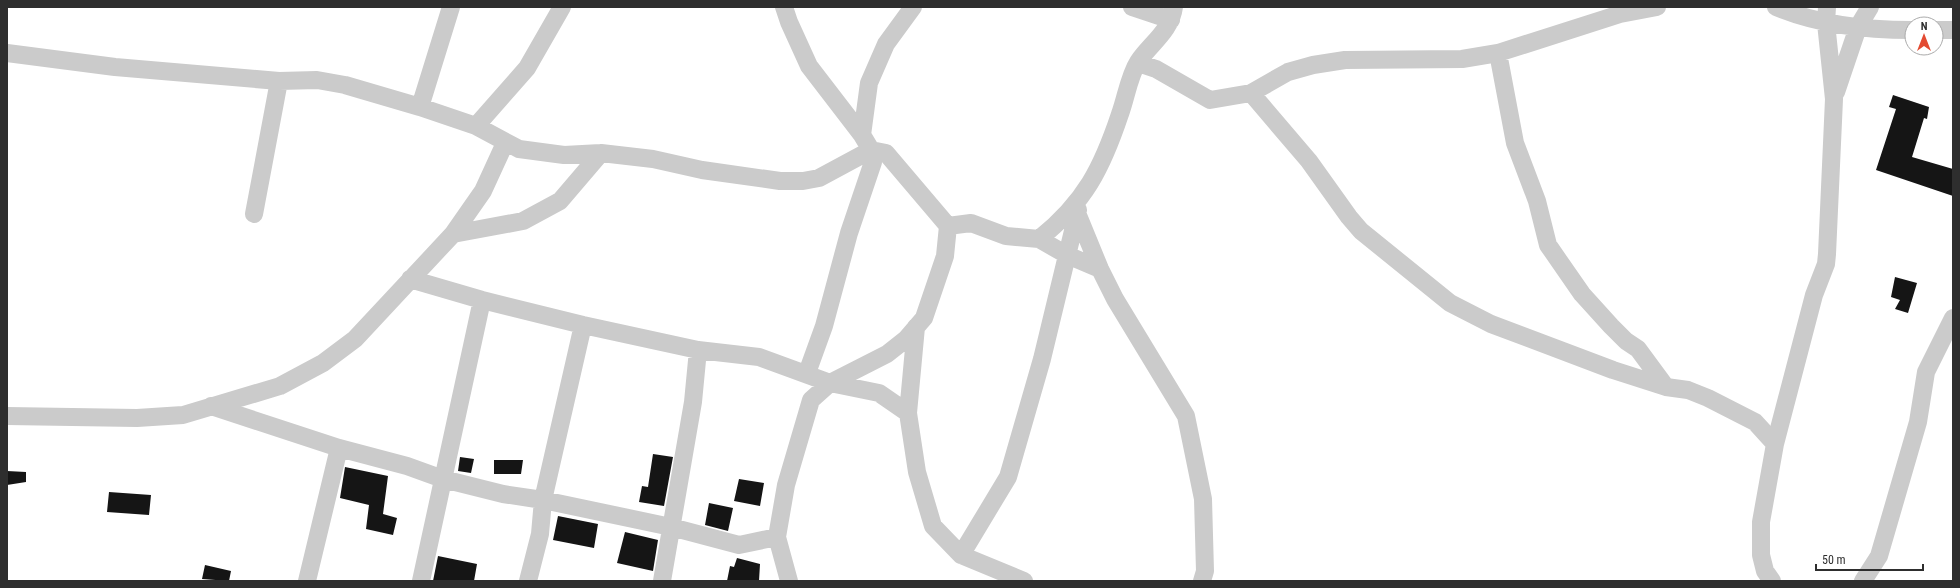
<svg xmlns="http://www.w3.org/2000/svg" width="1960" height="588" font-family="'Roboto Condensed',sans-serif">
	<style>
		.building { fill: #151515 }
		.lines { fill: none; stroke-linecap: round; stroke-linejoin: round }
		.minor { stroke: #cbcbcb; stroke-width: 18 }
	</style>
	<rect width="100%" height="100%" fill="#fff"/>
	<path class="building" d="M1893,95L1929,107L1927,119L1924,118L1912,157L1953,169V196L1876,170L1896,109L1889,107Z
		M1895,277L1917,283L1908,313L1895,309L1900,300L1891,297Z
		M653,454L673,457L664,506L639,502L642,486L648,487Z
		M460,457L474,459L471,473L458,471Z
		M494,460H523L521,474H494Z
		M345,467L388,476L383,514L397,518L393,535L366,529L369,505L340,498Z
		M7,471L26,472V482L7,485Z
		M739,479L764,483L760,506L734,501Z
		M109,492L151,495L149,515L107,512Z
		M709,503L733,508L728,531L705,525Z
		M558,516L598,524L594,548L553,540Z
		M625,532L658,540L653,571L617,563Z
		M438,556L477,564L474,581H433Z
		M737,558L760,564L759,581H727L730,566L734,567Z
		M205,565L231,571L229,581L202,579Z"/>
	<g class="lines">
		<path class="minor" d="M784,7L789,22L809,66L862,135L871,150L873,162L849,233L824,326L807,373
			M1132,7L1171,20
			M1776,7C1819,25 1866,30 1912,30
			M1936,30H1953
			M7,53L115,67L279,81L317,80L345,85L420,107L476,126L519,149L564,155L601,153L653,159L702,170L780,181H803L819,178L871,150L886,153L948,226
			M1498,53L1515,143L1537,201L1548,245L1582,294L1611,326L1626,341L1638,349L1666,387
			M1138,63L1156,69L1210,100L1251,93L1288,72L1313,65L1345,60L1462,59L1498,53L1620,14L1657,7
			M1836,92L1858,27L1870,7
			M1251,93L1309,161L1349,217L1361,231L1450,303L1491,324L1613,370L1666,387L1688,390L1708,398L1755,422L1775,444
			M420,107L451,7
			M476,126L527,68L562,7
			M862,135L869,83L886,44L913,7
			M1077,213L1100,269L1115,299L1186,416L1203,499L1205,571L1202,581
			M254,214L279,81
			M453,234L523,221L560,201L601,153
			M1039,239L1067,255L1100,269
			M410,279L482,300L583,325L698,350L759,357L830,383L879,393L908,413L917,472L933,526L961,555L1024,581
			M583,325L543,500L671,527L739,545L777,537
			M211,406L339,448L407,466L443,479L503,494L543,500L540,534L528,581
			M908,413L916,327
			M7,416L137,418L183,415L280,386L323,363L355,339L453,234L483,191L505,143
			M961,555L1008,477L1042,359L1078,210
			M307,581L339,448
			M421,581L482,300
			M662,581L693,402L698,350
			M789,581L777,537L786,485L811,400L830,383L887,354L906,339L924,318L945,256L948,226L971,223L1006,236L1039,239C1085,202 1102,168 1120,114C1126,98 1129,76 1138,62C1150,44 1171,31 1174,7
			M1772,581L1765,571L1761,555V522L1775,444L1814,295L1826,264L1827,254L1834,99L1826,23L1827,7
			M1863,581L1879,556L1918,422L1926,372L1953,318"/>
	</g>
	<rect width="1960" height="588" fill="none" stroke="#2e2e2e" stroke-width="16"/>
	<g transform="translate(1924 36)"><circle r="19" fill="#ffffff" stroke="#ababab"/>
	<path d="M0-3L7 15L0 10L-7 15Z" fill="#e34b32"/>
	<text y="-6" font-size="11" font-weight="bold" text-anchor="middle" fill="#2e2e2e">N</text>
	</g>
	<path d="M1816 564v6h107v-6" fill="none" stroke="#2e2e2e" stroke-width="2"/>
	<text x="1822" y="564" font-size="12" fill="#2e2e2e" stroke="#ffffff" stroke-width="3" paint-order="stroke">50 m</text>
</svg>
